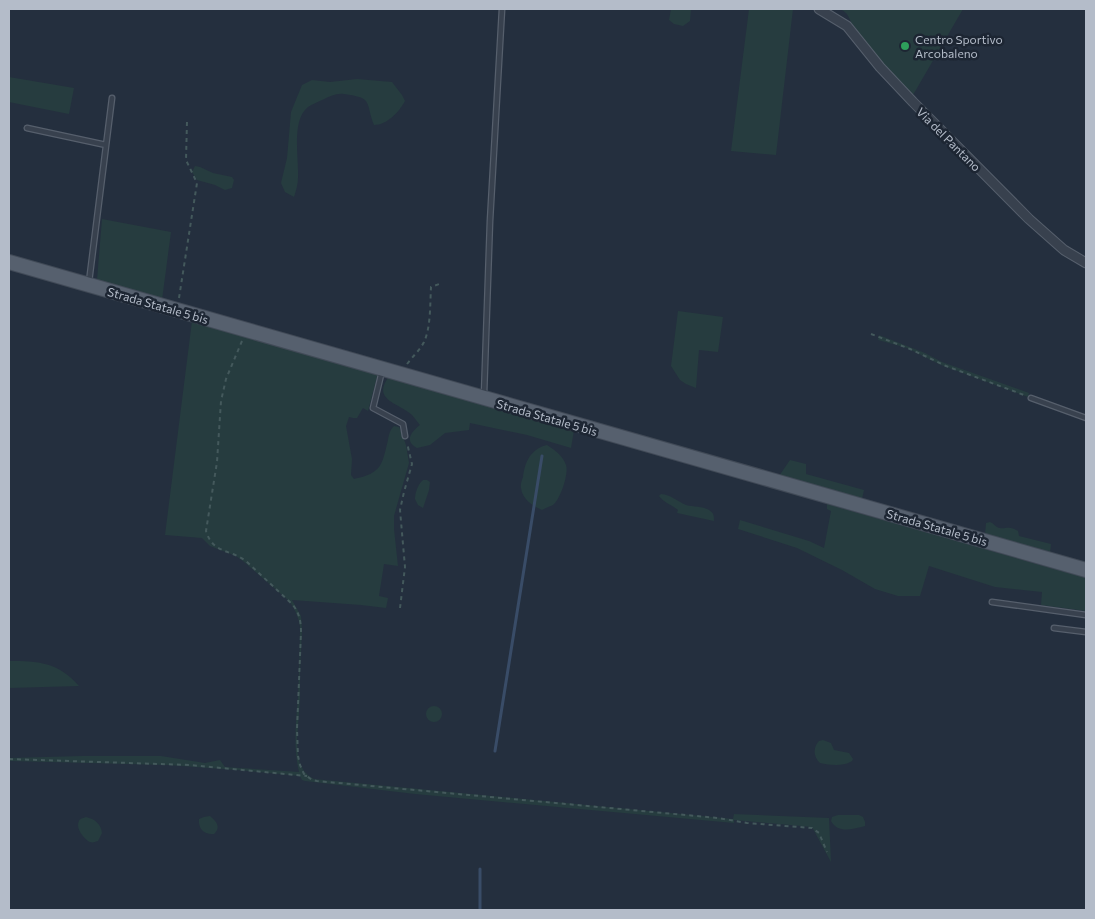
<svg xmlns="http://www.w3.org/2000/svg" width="1095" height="919" font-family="Commissioner,sans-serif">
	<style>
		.green { fill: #263c3f }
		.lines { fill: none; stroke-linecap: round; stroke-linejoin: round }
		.stream { stroke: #394c67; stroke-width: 3 }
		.lane-casing { stroke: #565f6c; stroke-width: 7 }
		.street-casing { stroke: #565f6c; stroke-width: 11 }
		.primary-casing { stroke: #414a57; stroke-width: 16 }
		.path { stroke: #44595c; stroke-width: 2; stroke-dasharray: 4 4; stroke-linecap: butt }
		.lane { stroke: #38414e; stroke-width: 4.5 }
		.street { stroke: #38414e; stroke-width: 9 }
		.primary { stroke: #56606e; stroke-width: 14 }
		.leisure-dot { fill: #2e9e5b; stroke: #1d2633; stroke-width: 2 }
		.labels { text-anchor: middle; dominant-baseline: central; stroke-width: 5; stroke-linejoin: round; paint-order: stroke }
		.poi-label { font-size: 12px; fill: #b4bcc9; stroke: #1d2633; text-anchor: start }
		.street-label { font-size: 12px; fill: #b4bcc9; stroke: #1d2633 }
	</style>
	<rect width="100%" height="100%" fill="#242f3e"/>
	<path class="green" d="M671,9H691L690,21L683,26L674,24L669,20Z
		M749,9H793L776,155L731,151Z
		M840,9H963L913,95C893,73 871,51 854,27C848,18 850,14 840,9Z
		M9,77L74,88L69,114L9,102Z
		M357,79L392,82L402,95L405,101C399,112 387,125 374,125C365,102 374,98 344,94C336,93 329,97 322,100C318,102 312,104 308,107C291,120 299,159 298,178C298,184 296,191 294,197L285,192L281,183L287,158L291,112L302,85L312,80L330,82Z
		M195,166L200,167L213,173L232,177L234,180L232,188L225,190L215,185L197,180L192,172Z
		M102,219L171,232L162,300L97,280Z
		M678,311L723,317L718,352L699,350L696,388L686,384L680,380L671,366Z
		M192,321L378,373L368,411L363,408L357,418H353L349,417L346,426L352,459L351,475L354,479C382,473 382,465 388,440C389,434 390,430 394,426L399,427L400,429L406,445L409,463L394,516V529L398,566L384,564L379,596L388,598L386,608L361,605L292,600L301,616L302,631L300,670V699L297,740L298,754L300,764L304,771L309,776L314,779L733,819L734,814L829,818L831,862L812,827L734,820V823L415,794L305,781L302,780L300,776L237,770L168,765L9,761V758L82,756H161L205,763L220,760L225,767L299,772C293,746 296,722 298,696C299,673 300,649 300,626C298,616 295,609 289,601L243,561L236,556L210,546L202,538L165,535Z
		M879,335L925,353L942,362L1029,393L1028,397L941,365L907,348L878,340Z
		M388,378L574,430L571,448L527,435L470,423L469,430L445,433L430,445L417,448C404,441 411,432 420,425C417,422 415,418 412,415C399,403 372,400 388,378Z
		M547,445C555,450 563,456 566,465C569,474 560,500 553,505C549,507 545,508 542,510C533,506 522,499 521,488C520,485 522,480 523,477C525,461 531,449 547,445Z
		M790,460L806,464V474L864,490L862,499L779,476Z
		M423,480H427L430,482L429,490L423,508L418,505L415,499C415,493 418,484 423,480Z
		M661,494C671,495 677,501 686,505C694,507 702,506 709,510C714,513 714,516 714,521L677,513L678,510C672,505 663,502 659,496Z
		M827,504L1086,578V611L1041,605L1042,592L995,587L929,566L920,596H898L875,589L842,570L797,548L738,529L740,520L809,541L824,548L831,511L827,509Z
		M990,522C993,523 995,526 997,527C1004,531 1008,524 1018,531L1019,536L1051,544L1050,553L985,534L986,523Z
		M9,661C38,661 58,662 79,686L9,688Z
		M426 714a8 8 0 1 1 16 0a8 8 0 1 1-16 0Z
		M823,740L831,743L834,750L849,753L853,759L852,761C843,767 830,765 820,763C813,757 813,747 819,741Z
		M838,815H859L863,817L865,822V826C853,829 838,834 831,821L832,817Z
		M210,816C217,822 221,827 214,834C204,835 198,829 199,819L204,817Z
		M86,817C95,819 101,824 102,833L98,841C94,842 93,843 90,842C84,839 75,828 79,821C80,818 84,818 86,817Z"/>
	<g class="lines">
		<path class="stream" d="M495,751L542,456
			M480,910V869"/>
		<g class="lane-casing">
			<path id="lane" d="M27,128L106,145
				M89,282L112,98
				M382,371L373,408L403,424L405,436
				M484,395L490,221L502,9
				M1031,398L1086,418
				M992,602L1086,615
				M1054,628L1086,632"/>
		</g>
		<g class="street-casing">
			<path id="street" d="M819,9L847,26L880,67L913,102L1029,219L1064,250L1086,263"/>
		</g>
		<g class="primary-casing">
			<path id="primary" d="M9,262L1086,570"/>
		</g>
		<path class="path" d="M179,298L197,183L186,160L187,121
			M871,334L910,349L946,366L1024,395
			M242,341L226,379L221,401L217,462L206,531C213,554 230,549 246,561L292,604C299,612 301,621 301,632L297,729L298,756L300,765L304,774L312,780L317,781L718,818L747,823L812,828L819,833L827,852
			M407,364C413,356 420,350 424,342C431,327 430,303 431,287L442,283
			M400,608L405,567L400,510L404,492L412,464L407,443
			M9,759L189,765L307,776"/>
		<use href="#lane" class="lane"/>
		<use href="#street" class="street"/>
		<use href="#primary" class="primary"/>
	</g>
	<circle class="leisure-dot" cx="905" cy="46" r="5"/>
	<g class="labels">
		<g class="poi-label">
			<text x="915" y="39">Centro Sportivo<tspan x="915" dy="14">Arcobaleno</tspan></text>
		</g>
		<g class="street-label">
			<text transform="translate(949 139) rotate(45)">Via del Pantano</text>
			<text transform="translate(158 305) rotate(16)">Strada Statale 5 bis</text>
			<text transform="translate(547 417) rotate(16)">Strada Statale 5 bis</text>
			<text transform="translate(937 527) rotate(16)">Strada Statale 5 bis</text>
		</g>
	</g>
	<rect width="1095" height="919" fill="none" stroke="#b4bcc9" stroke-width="20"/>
</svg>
